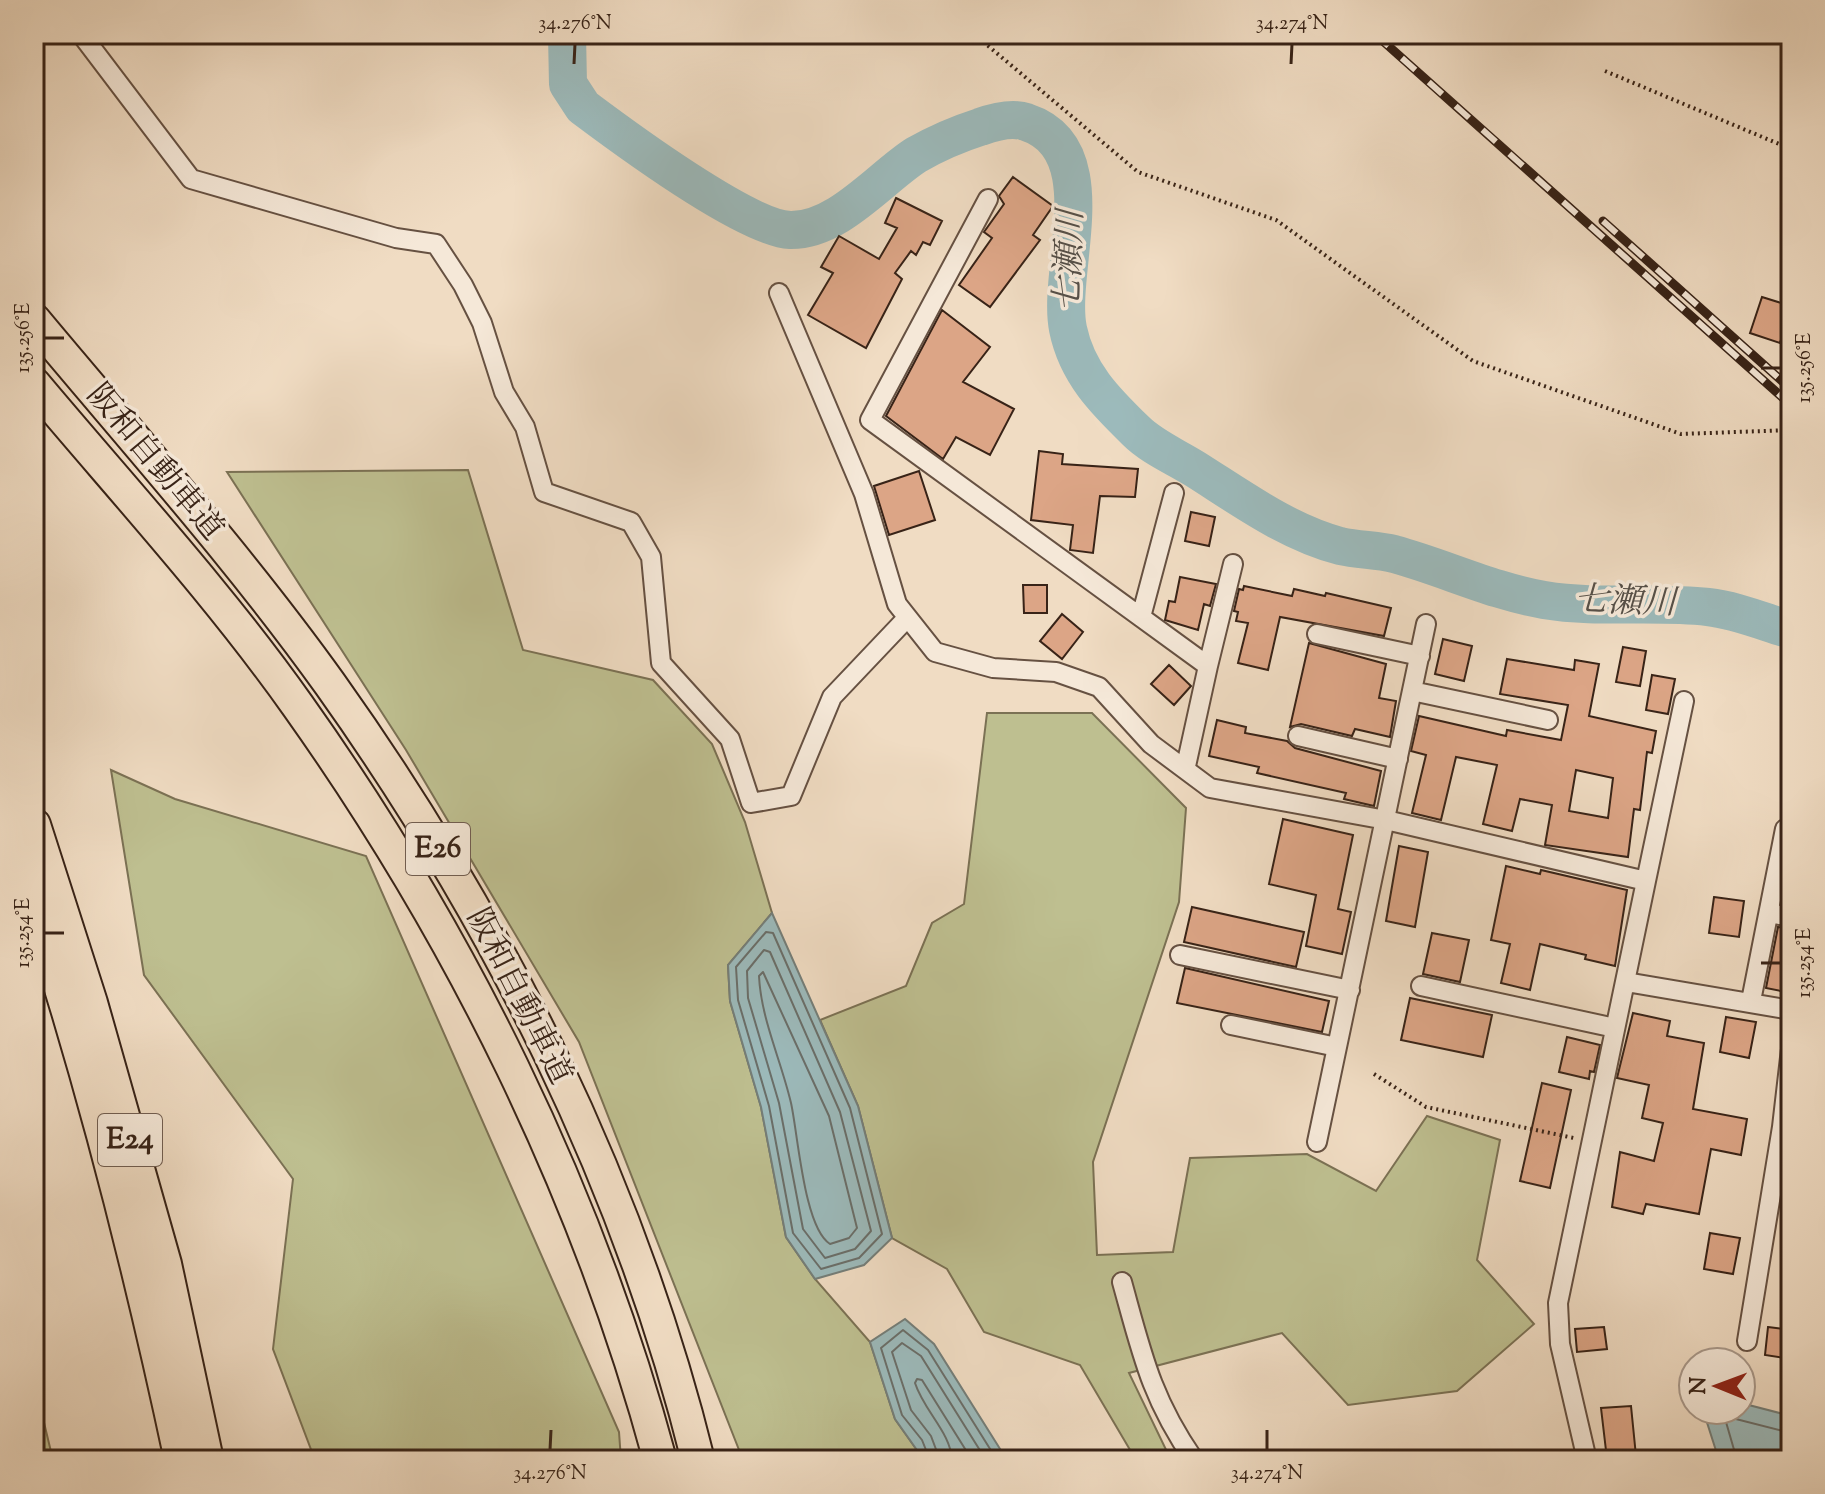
<svg xmlns="http://www.w3.org/2000/svg" width="1825" height="1494" font-family="'Sorts Mill Goudy','Noto Serif JP',serif">
	<style>
		.green { fill: #bebf90; stroke: #7b7154; stroke-width: 2 }
		.water { fill: #9cbabb; stroke: #747e79; stroke-width: 2 }
		.lines { fill: none; stroke-linecap: round; stroke-linejoin: round }
		.shore { stroke: #6a6e69; stroke-width: 2 }
		.river { stroke: #9cbabb; stroke-width: 38 }
		.building { fill: #dca586; stroke: #382317; stroke-width: 2; fill-rule: evenodd }
		.minor-casing { stroke: #665142; stroke-width: 22 }
		.motorway-casing { stroke: #382317; stroke-width: 36 }
		.path { stroke: #382317; stroke-width: 4; stroke-dasharray: 2 4; stroke-linecap: butt }
		.minor { stroke: #f5e8d8; stroke-width: 18 }
		.motorway { stroke: #f0dcc3; stroke-width: 32 }
		.rail-casing { stroke: #382317; stroke-width: 9 }
		.rail { stroke: #f5e8d8; stroke-width: 6; stroke-dasharray: 18; stroke-linecap: butt }
		.ticks { fill: none; stroke: #382317; stroke-width: 3 }
		.labels { text-anchor: middle; dominant-baseline: central; stroke-width: 7; stroke-linejoin: round; paint-order: stroke }
		.shield { fill: #f5e8d8; stroke: #715e51; stroke-width: 2 }
		.shield-label { font-size: 30px; font-weight: bold; fill: #382317 }
		.street-label { font-size: 32px; fill: #382317; stroke: #f5e8d8 }
		.water-label { font-size: 34px; font-style: italic; fill: #565048; stroke: #f5e8d8 }
		.neatline { fill: none; stroke: #382317; stroke-width: 3 }
		.ticks-label { font-size: 20px; text-anchor: middle; fill: #382317 }
	</style>
	<rect width="100%" height="100%" fill="#f0dcc3"/>
	<filter id="stains"><feTurbulence type="fractalNoise" baseFrequency=".0025" numOctaves="4"/><feColorMatrix values="0 0 0 0 .2 0 0 0 0 .09 0 0 0 0 .02 0 0 0 .5 -.17"/></filter>
	<radialGradient id="worn" r=".72"><stop offset=".6" stop-color="#630" stop-opacity="0"/><stop offset="1" stop-color="#630" stop-opacity=".3"/></radialGradient>
	<path class="green" d="M468,470L523,650L653,680L712,744L745,822L772,913L728,965L730,1001L761,1107L786,1237L815,1279L870,1342L895,1419L924,1460H743L579,1042L406,750L227,472Z
		M987,713H1092L1186,808L1179,902L1093,1162L1097,1255L1173,1252L1190,1158L1307,1154L1376,1191L1427,1116L1500,1140L1477,1260L1534,1324L1457,1391L1348,1405L1282,1333L1129,1373L1171,1460H1136L1080,1365L984,1332L947,1269L892,1238L858,1106L820,1020L906,986L932,923L964,904Z
		M111,770L175,799L366,856L619,1432L621,1460H315L273,1349L293,1179L144,975Z
		M34,1381L53,1460H34Z"/>
	<path class="water" d="M772,913L858,1106L892,1238L864,1265L815,1279L786,1237L761,1107L730,1001L728,965Z
		M905,1319L934,1344L1007,1460H924L895,1419L870,1342Z
		M1741,1403L1791,1416V1460H1719L1703,1410H1741Z"/>
	<g class="lines">
		<path class="shore" d="M766,932L773,933L850,1108L882,1234L859,1258L821,1269L793,1233L769,1106L738,1000L736,967Z
			M764,950L770,952L840,1112L871,1231L855,1249L825,1258L803,1229L779,1103L748,998L747,971Z
			M763,972L829,1116L857,1228L849,1238L830,1244C804,1228 798,1134 791,1103C781,1060 761,1019 759,976Z
			M930,1460L922,1440L902,1415L881,1348L903,1330L928,1350L997,1460
			M940,1460L931,1436L911,1410L892,1352L902,1343L921,1356L986,1460
			M952,1460C951,1433 924,1411 915,1383L917,1379L922,1380L972,1460
			M1737,1460L1726,1422L1728,1417L1791,1433"/>
		<path class="river" d="M567,34L568,84L583,107C623,137 746,228 790,230C838,231 880,178 916,155C937,143 958,134 980,127C994,122 1012,117 1026,122C1108,149 1056,270 1068,329C1077,373 1105,401 1136,431C1152,447 1176,457 1195,469C1241,498 1287,532 1340,546C1358,550 1377,550 1394,554C1445,568 1492,591 1544,600C1598,609 1654,601 1708,607C1736,610 1764,622 1791,630"/>
	</g>
	<path class="building" d="M1013,177L1053,206L1033,235L1040,240L990,307L959,285L992,238L984,232L1004,204L999,196Z
		M896,198L942,221L930,245L923,242L916,255L911,251L895,273L902,279L866,348L808,315L833,273L821,267L839,236L879,259L897,228L885,223Z
		M1762,297L1791,306L1780,343L1750,333Z
		M942,310L990,347L963,382L1014,409L990,455L956,437L943,459L886,416Z
		M1039,451L1063,454L1062,464L1138,469L1135,497L1100,496L1093,553L1070,550L1073,525L1031,520Z
		M919,471L935,520L889,535L874,486Z
		M1191,512L1215,517L1209,546L1185,541Z
		M1180,577L1216,584L1210,606L1204,604L1198,630L1165,620L1169,601L1175,602Z
		M1023,585H1047V613H1024Z
		M1244,586L1292,596L1294,589L1325,596L1326,593L1391,608L1384,636L1280,617L1268,670L1238,663L1248,623L1236,621L1238,612L1234,611L1239,589L1243,590Z
		M1062,614L1083,632L1062,659L1040,641Z
		M1443,639L1472,646L1464,681L1435,674Z
		M1309,643L1386,664L1379,698L1396,701L1390,737L1355,729L1352,736L1301,724L1290,727Z
		M1623,647L1646,651L1640,686L1616,682Z
		M1507,659L1574,670L1575,660L1599,664L1589,716L1656,731L1652,753L1647,752L1640,810L1634,809L1628,857L1545,845L1552,805L1520,799L1512,831L1483,824L1497,765L1456,757L1441,820L1412,813L1426,755L1411,751L1419,716L1506,736L1507,730L1561,740L1568,705L1500,694ZM1576,770L1613,778L1608,818L1569,811Z
		M1169,665L1191,686L1174,705L1151,684Z
		M1652,675L1675,679L1668,714L1646,710Z
		M1217,720L1246,727L1245,733L1287,741L1295,748L1381,771L1374,806L1344,799L1346,793L1257,773L1259,767L1209,756Z
		M1283,819L1353,835L1338,909L1351,912L1342,954L1306,946L1316,895L1269,884Z
		M1399,846L1428,852L1415,927L1386,921Z
		M1506,866L1540,874L1541,870L1627,890L1615,966L1585,959L1586,955L1540,944L1530,990L1501,983L1510,944L1491,940Z
		M1714,897L1744,901L1739,937L1709,933Z
		M1192,907L1304,932L1296,967L1184,942Z
		M1778,927L1791,929V993L1766,988Z
		M1432,933L1469,940L1460,982L1423,974Z
		M1185,968L1329,1001L1322,1032L1177,1003Z
		M1410,998L1492,1015L1483,1057L1401,1040Z
		M1633,1013L1670,1021L1667,1036L1704,1043L1693,1109L1747,1119L1741,1155L1711,1149L1699,1214L1646,1204L1643,1214L1612,1207L1620,1152L1654,1161L1663,1123L1642,1118L1649,1085L1617,1078Z
		M1726,1017L1756,1022L1749,1058L1720,1052Z
		M1567,1037L1600,1045L1594,1072L1590,1071L1589,1079L1559,1072Z
		M1542,1083L1571,1090L1550,1188L1520,1181Z
		M1710,1233L1740,1238L1733,1274L1704,1269Z
		M1604,1327L1607,1349L1577,1352L1575,1329Z
		M1768,1327L1791,1330V1359L1765,1355Z
		M1631,1406L1636,1456L1607,1459L1601,1408Z"/>
	<g class="lines">
		<g class="minor-casing">
			<path id="minor" d="M81,34L191,179L396,238L436,244L463,285L482,323L504,392L525,427L544,492L631,522L651,557L661,663L730,739L751,803L791,796L832,697L907,618
				M988,199L870,420L1208,666L1186,766
				M779,293L864,494L897,604L935,652L993,668L1056,672L1099,687L1151,744L1210,788L1386,820L1646,881L1558,1303L1560,1344L1587,1460
				M1141,617L1174,493
				M1317,634L1420,656
				M1208,666L1233,564
				M1412,691L1548,720
				M1298,736L1398,759
				M1646,881L1684,701
				M1769,913L1791,917
				M1180,955L1350,990
				M1626,982L1791,1010
				M1421,986L1615,1028
				M1751,1001L1785,829L1791,830
				M1231,1025L1337,1047
				M1317,1142L1426,624
				M1122,1282C1142,1354 1151,1398 1194,1460
				M1747,1341L1782,1127L1791,1049"/>
		</g>
		<g class="motorway-casing">
			<path id="motorway" d="M34,320C134,440 239,557 330,684C496,917 629,1181 698,1460
				M34,384C123,490 218,593 298,706C460,934 587,1190 660,1460
				M34,825L91,1003L165,1264L207,1460
				M34,903C94,1086 141,1272 181,1460"/>
		</g>
		<path class="path" d="M974,34L1138,172L1276,220L1473,361L1681,434L1791,430
			M1605,71L1791,149
			M1374,1074L1426,1107L1574,1138"/>
		<use href="#minor" class="minor"/>
		<use href="#motorway" class="motorway"/>
		<g class="rail-casing">
			<path id="rail" d="M1375,34L1791,405
				M1603,221L1791,389"/>
		</g>
		<use href="#rail" class="rail"/>
	</g>
	<path class="ticks" d="M574,64L575,44M1291,64L1292,44M44,338H64M1761,368H1781M44,933H64M1761,963H1781M550,1450L551,1430M1267,1450V1430"/>
	<g class="labels">
		<g class="shield">
			<rect x="406" y="823" width="64" height="52" rx="6"/>
			<rect x="98" y="1114" width="64" height="52" rx="6"/>
		</g>
		<g class="shield-label">
			<text x="438" y="849">E26</text>
			<text x="130" y="1140">E24</text>
		</g>
		<g class="street-label">
			<text transform="translate(154 463) rotate(50)">阪和自動車道</text>
			<text transform="translate(518 997) rotate(63)">阪和自動車道</text>
		</g>
		<g class="water-label">
			<text transform="translate(1071 261) rotate(-88)">七瀬川</text>
			<text transform="translate(1625 603) rotate(2)">七瀬川</text>
		</g>
	</g>
	<rect width="1825" height="1494" fill="none" stroke="#f0dcc3" stroke-width="88"/>
	<g transform="translate(1717 1386) rotate(271)"><circle r="38" fill="#f5e8d8" stroke="#a9998b" stroke-width="2"/>
	<path d="M0-6L14 30L0 20L-14 30Z" fill="#8f2418"/>
	<text y="-12" font-size="22" font-weight="bold" text-anchor="middle" fill="#382317">N</text>
	</g>
	<rect x="44" y="44" width="1737" height="1406" class="neatline"/>
	<g class="ticks-label">
		<text x="575" y="29">34.276°N</text>
		<text x="1292" y="29">34.274°N</text>
		<text transform="translate(22 338) rotate(-90)" y="7">135.256°E</text>
		<text transform="translate(1803 368) rotate(-90)" y="7">135.256°E</text>
		<text transform="translate(22 933) rotate(-90)" y="7">135.254°E</text>
		<text transform="translate(1803 963) rotate(-90)" y="7">135.254°E</text>
		<text x="550" y="1479">34.276°N</text>
		<text x="1267" y="1479">34.274°N</text>
	</g>
	<rect width="100%" height="100%" filter="url(#stains)"/>
	<rect width="100%" height="100%" fill="url(#worn)"/>
</svg>
